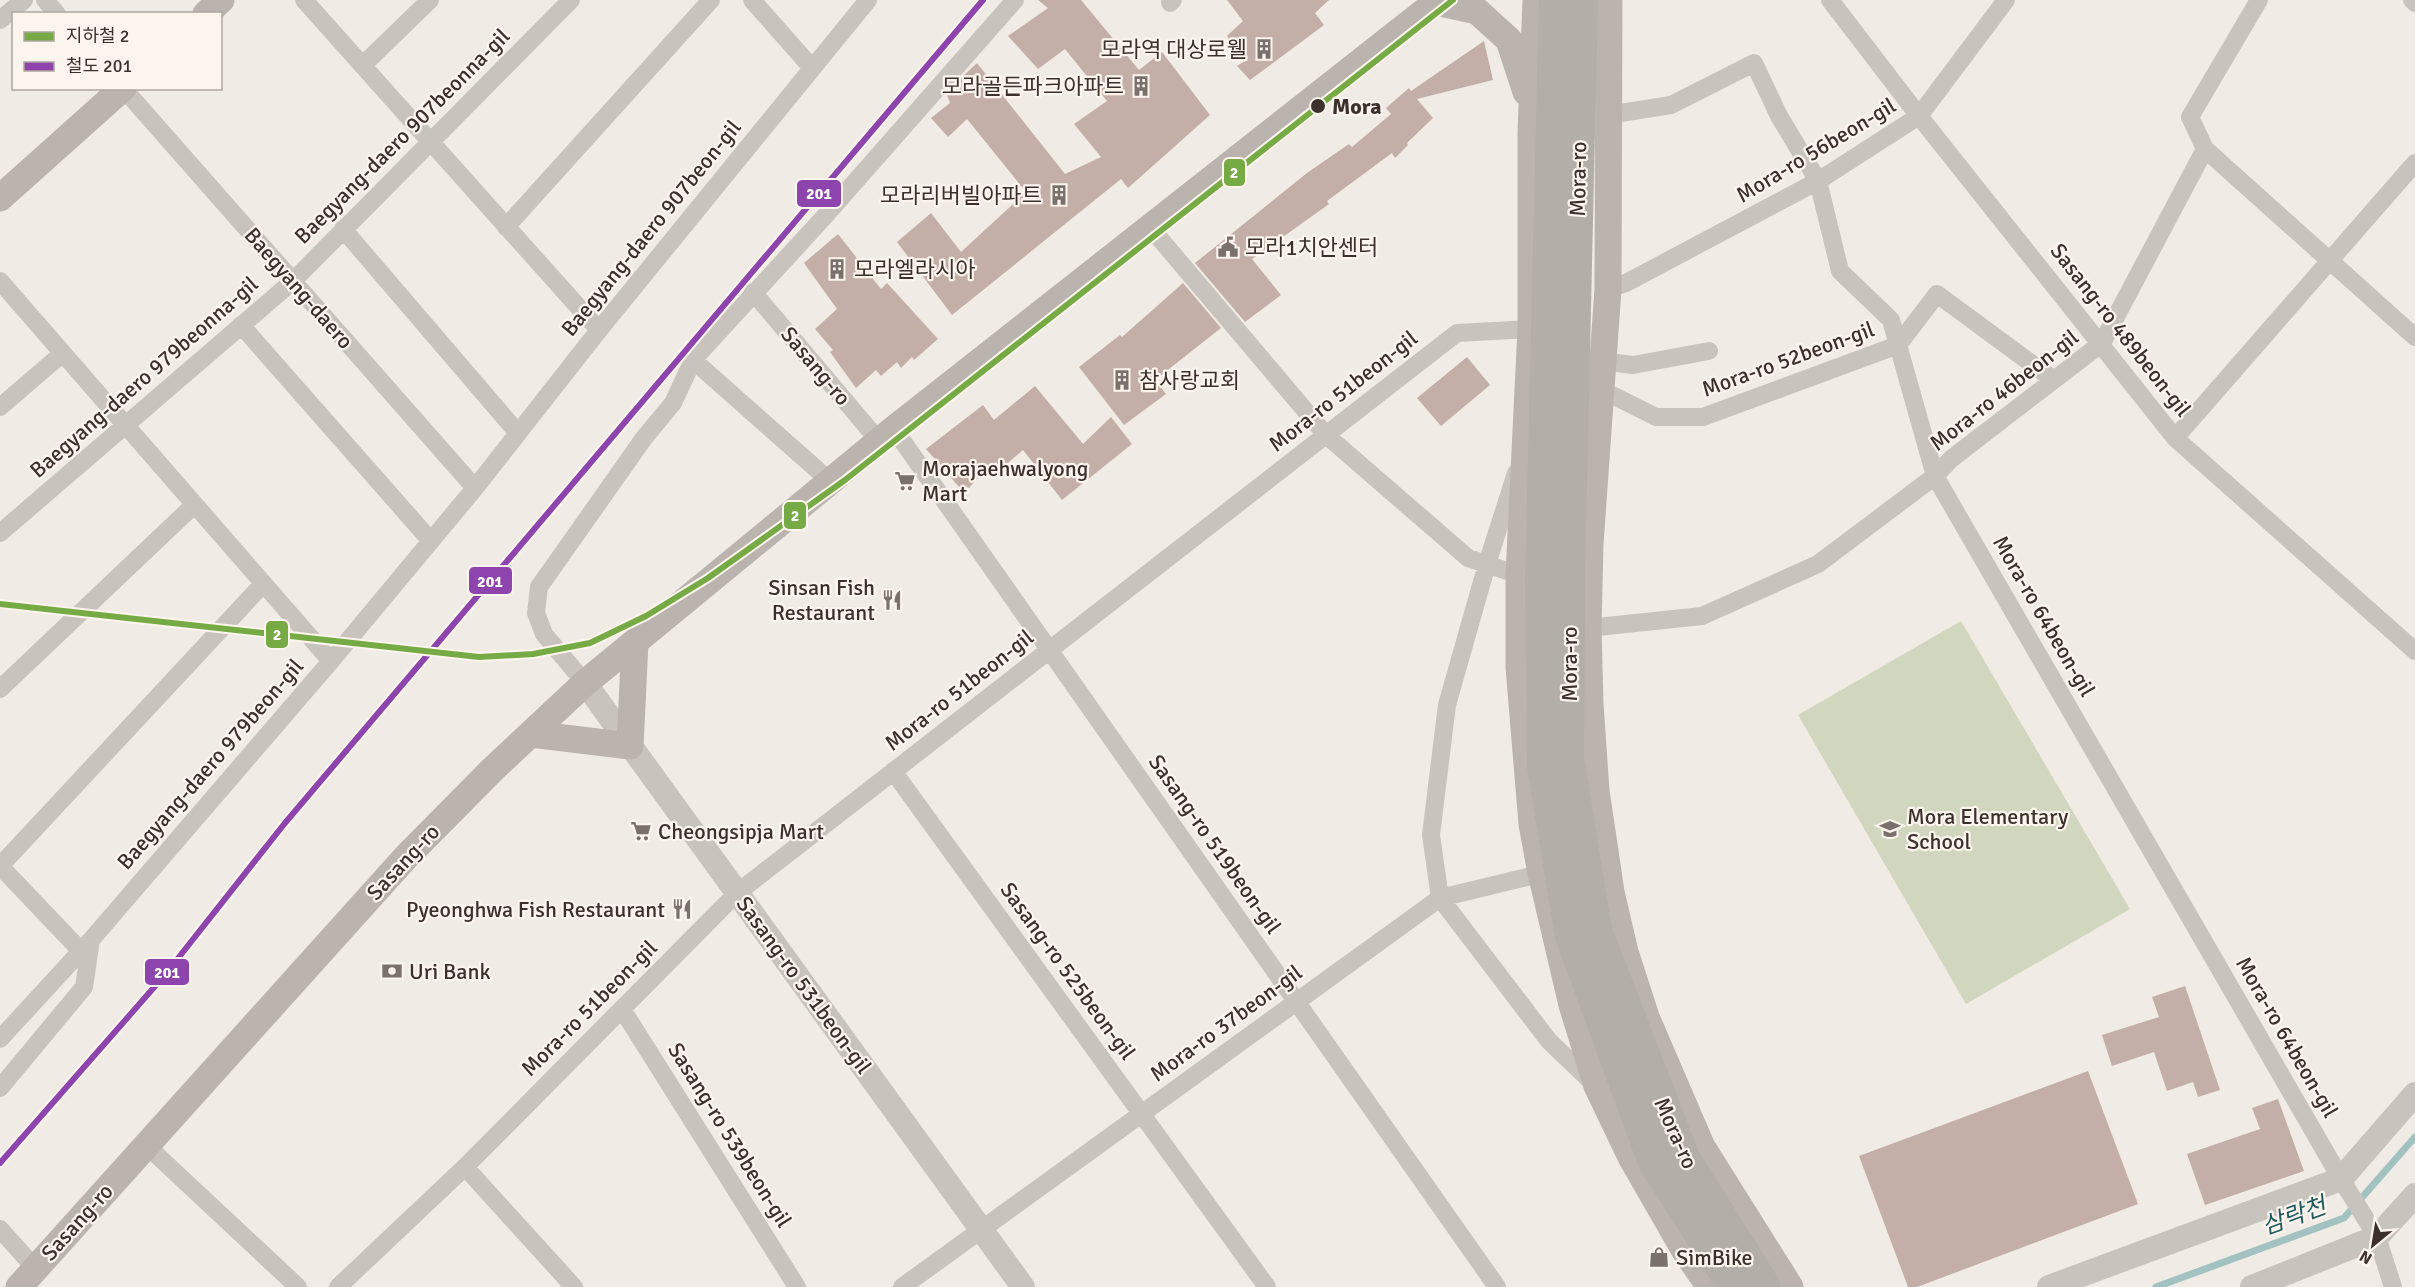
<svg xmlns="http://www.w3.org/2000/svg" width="2415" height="1287" font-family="Signika,'Noto Sans KR',sans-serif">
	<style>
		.green { fill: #d1d6bf }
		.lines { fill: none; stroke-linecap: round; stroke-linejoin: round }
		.stream { stroke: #a1c2c1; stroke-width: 7 }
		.building { fill: #c3afa7 }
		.minor { stroke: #c9c3be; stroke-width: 18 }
		.tertiary { stroke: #c9c3be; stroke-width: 24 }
		.secondary { stroke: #bab3ae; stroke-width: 27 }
		.trunk-bridge { stroke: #b4aea8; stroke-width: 32 }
		.rail-1-casing { stroke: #fbf5ee; stroke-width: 10 }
		.rail-1 { stroke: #8e44ad; stroke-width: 6 }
		.metro-1-casing { stroke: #fbf5ee; stroke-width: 10 }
		.metro-1 { stroke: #76aa44; stroke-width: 6 }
		.stop-dot { fill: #3b302b; stroke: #fbf5ee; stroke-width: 2 }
		.labels { text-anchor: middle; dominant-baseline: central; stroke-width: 4.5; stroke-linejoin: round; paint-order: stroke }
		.poi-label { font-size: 22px; fill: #3b302b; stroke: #fbf5ee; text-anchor: start }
		.stop-label { font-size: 22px; font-weight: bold; fill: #3b302b; stroke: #fbf5ee; text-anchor: start }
		.street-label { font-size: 22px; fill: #3b302b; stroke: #fbf5ee }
		.water-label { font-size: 24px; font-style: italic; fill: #1f5a5e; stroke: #fbf5ee }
		.line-badge { stroke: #fbf5ee; stroke-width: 2 }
		.badge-label { font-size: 16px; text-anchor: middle; font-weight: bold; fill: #fff }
	</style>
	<rect width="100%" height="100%" fill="#f0ebe5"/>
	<path class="green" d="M1961,621L2130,909L1966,1004L1798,715Z"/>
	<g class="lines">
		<path class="stream" d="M2156,1287L2344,1218L2415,1137"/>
	</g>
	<path class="building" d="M1038,0H1081L1139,70L1162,52L1210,115L1128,188L1121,179L952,315L897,242L931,213L961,252L1026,192L967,119L948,137L931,118L950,103L947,95L961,78L977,63L1065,174L1101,157L1074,124L1107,101L1065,49L1038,69L1008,36L1048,8Z
		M1227,0H1329L1315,13L1324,25L1250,80L1237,66L1245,61L1227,36L1243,21Z
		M1484,41L1493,80L1417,99L1433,118L1407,143L1408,145L1395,158L1392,153L1327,201L1329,204L1252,259L1281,295L1245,322L1195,263L1307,173L1349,144L1352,147L1391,114L1386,108L1409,88L1411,91Z
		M838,234L881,289L887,283L938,339L914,360L912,357L901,368L897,362L881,376L876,370L856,388L830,352L833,350L815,329L837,309L804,263Z
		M1183,283L1221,328L1155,380L1166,394L1124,425L1079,367L1120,335L1122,337Z
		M1467,357L1490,385L1441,426L1417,398Z
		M1035,386L1083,444L1111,417L1132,444L1062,500L1023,450L1001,469L996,462L981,474L969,488L963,485L959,487L926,449L983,405L994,420Z
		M2185,986L2220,1090L2198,1097L2193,1082L2167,1091L2154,1052L2112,1066L2102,1035L2159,1017L2152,997Z
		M2088,1071L2138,1204L1917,1287H1908L1859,1156Z
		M2278,1099L2304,1171L2205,1205L2187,1154L2260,1129L2252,1108Z"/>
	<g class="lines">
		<path class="minor" d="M45,0L57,14
			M304,0L599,330
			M752,0L812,68
			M1830,0L1919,116L2175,438L2415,651
			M2412,0L2415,3
			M1170,3L1173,0
			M0,20L24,0
			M363,65L430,0
			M123,88L475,488
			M1608,115L1671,105L1754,63L1779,116L1818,181L1840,271L1891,320L1935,476L2341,1179L2377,1237L2393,1287
			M2205,149L2415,337
			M506,227L711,0
			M1150,227L1326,435L1468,558L1519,575
			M343,229L517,432
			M0,281L331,661
			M1608,289L1626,283L1818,181L1919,116L2006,0
			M753,292L879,441
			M241,325L430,540
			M693,360L830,481
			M1601,361L1633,365L1709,351
			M1600,389L1656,417H1703L1898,345L1937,294L2054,380
			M0,407L63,353
			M894,429L1497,1287
			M2175,438L2415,163
			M1516,473L1487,564L1447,705L1431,835L1440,898L1549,1041L1595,1085
			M0,533L293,281L571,0
			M1588,628L1702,616L1818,564L1935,476L1951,459L2102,343L2205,149L2190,117L2259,0
			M585,683L544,634L536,613L539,587L644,438L673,403L693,360L825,216L1015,0
			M0,689L194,505
			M893,771L1267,1287
			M0,866L263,584
			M0,866L81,951
			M622,1009L797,1287
			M0,1039L91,940L331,661L475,488L599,330L868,0
			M0,1088L84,987L91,940
			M146,1145L298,1287
			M465,1167L574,1287
			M0,1229L35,1268
			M338,1287L465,1167L737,893L1457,333L1531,329
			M902,1287L1440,898L1552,871"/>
		<path class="tertiary" d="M585,683L1023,1287
			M2049,1287L2341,1179L2415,1094
			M2252,1287L2377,1237L2415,1195"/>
		<path class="secondary" d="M1536,0L1531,133V329L1519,575V667L1532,824L1541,873L1572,1005L1597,1086L1631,1157L1685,1251L1710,1287
			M1609,0L1608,289L1590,544L1588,628L1590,704L1596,791L1611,892L1625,952L1646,1017L1702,1147L1790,1287
			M1436,2L1477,11L1509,40L1526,92
			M206,14L221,0
			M0,198L123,88
			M531,734L630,746L635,642
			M19,1287L406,857L493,769L585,683L894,429L1439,0"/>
		<path class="trunk-bridge" d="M1555,0L1541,581L1543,766L1571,936L1654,1162L1734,1287
			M1582,0L1569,572L1568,758L1596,930L1684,1158L1765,1287"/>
		<g class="rail-1-casing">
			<path id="rail-1" d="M0,1163L164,976L285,823L983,0"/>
		</g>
		<use href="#rail-1" class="rail-1"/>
		<g class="metro-1-casing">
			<path id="metro-1" d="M0,604L479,657L533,654L590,643L646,616L708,578L845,480L1453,0"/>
		</g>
		<use href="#metro-1" class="metro-1"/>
	</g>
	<defs>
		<g id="building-bare" transform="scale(1.62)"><path d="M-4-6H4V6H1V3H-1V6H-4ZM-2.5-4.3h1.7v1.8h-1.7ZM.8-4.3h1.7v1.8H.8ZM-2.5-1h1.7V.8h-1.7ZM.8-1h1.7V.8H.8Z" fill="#7a716c" stroke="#fbf5ee" stroke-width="2.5" paint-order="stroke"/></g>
		<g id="civic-bare" transform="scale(1.62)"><path d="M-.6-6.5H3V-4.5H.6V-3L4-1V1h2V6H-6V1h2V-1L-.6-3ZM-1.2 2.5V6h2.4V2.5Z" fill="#7a716c" stroke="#fbf5ee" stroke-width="2.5" paint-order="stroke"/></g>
		<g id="supermarket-bare" transform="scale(1.62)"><path d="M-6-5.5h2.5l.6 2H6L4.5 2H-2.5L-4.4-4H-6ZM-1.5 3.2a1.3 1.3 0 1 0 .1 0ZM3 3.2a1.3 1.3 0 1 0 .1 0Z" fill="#7a716c" stroke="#fbf5ee" stroke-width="2.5" paint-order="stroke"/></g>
		<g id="restaurant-bare" transform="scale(1.62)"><path d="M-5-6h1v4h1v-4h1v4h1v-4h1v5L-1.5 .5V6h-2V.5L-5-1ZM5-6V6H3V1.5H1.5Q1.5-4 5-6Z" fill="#7a716c" stroke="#fbf5ee" stroke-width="2.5" paint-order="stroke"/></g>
		<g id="school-bare" transform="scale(1.62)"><path d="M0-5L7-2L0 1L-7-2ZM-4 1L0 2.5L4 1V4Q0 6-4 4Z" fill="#7a716c" stroke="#fbf5ee" stroke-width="2.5" paint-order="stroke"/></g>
		<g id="bank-bare" transform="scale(1.62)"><path d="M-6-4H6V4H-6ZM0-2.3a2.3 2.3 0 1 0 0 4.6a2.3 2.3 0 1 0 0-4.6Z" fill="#7a716c" stroke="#fbf5ee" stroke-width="2.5" paint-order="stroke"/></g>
		<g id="shop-bare" transform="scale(1.62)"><path d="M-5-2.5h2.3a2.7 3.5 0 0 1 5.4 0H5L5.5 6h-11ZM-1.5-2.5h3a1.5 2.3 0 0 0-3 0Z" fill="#7a716c" stroke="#fbf5ee" stroke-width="2.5" paint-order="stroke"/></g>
	</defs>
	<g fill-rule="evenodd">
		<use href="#building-bare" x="1264" y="49"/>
		<use href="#building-bare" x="1141" y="86"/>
		<use href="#building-bare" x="1059" y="195"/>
		<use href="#civic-bare" x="1228" y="247"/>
		<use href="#building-bare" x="837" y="269"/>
		<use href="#building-bare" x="1122" y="380"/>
		<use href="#supermarket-bare" x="905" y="481"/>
		<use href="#restaurant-bare" x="892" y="600"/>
		<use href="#school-bare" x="1890" y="829"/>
		<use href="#supermarket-bare" x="641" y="831"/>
		<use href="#restaurant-bare" x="682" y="909"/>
		<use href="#bank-bare" x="392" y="971"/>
		<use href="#shop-bare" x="1659" y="1257"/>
	</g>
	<circle class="stop-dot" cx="1318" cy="106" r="8"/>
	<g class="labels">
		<g class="poi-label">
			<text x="1247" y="49" text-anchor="end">모라역 대상로웰</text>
			<text x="1124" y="86" text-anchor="end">모라골든파크아파트</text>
			<text x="1042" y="195" text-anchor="end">모라리버빌아파트</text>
			<text x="1245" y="247">모라1치안센터</text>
			<text x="854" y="269">모라엘라시아</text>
			<text x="1139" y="380">참사랑교회</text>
			<text x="922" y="468">Morajaehwalyong<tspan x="922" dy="25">Mart</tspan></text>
			<text x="875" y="587" text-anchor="end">Sinsan Fish<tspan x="875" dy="25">Restaurant</tspan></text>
			<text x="1907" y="816">Mora Elementary<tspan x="1907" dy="25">School</tspan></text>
			<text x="658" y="831">Cheongsipja Mart</text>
			<text x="665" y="909" text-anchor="end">Pyeonghwa Fish Restaurant</text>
			<text x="409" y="971">Uri Bank</text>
			<text x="1676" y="1257">SimBike</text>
		</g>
		<g class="stop-label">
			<text x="1332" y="106">Mora</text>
		</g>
		<g class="street-label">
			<text transform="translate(402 136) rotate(-45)">Baegyang-daero 907beonna-gil</text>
			<text transform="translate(1816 150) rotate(-31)">Mora-ro 56beon-gil</text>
			<text transform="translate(1578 179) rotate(-89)">Mora-ro</text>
			<text transform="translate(651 228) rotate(-51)">Baegyang-daero 907beon-gil</text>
			<text transform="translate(299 288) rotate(49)">Baegyang-daero</text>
			<text transform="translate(2121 330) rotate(52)">Sasang-ro 489beon-gil</text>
			<text transform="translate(1788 359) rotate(-20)">Mora-ro 52beon-gil</text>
			<text transform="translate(816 366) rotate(50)">Sasang-ro</text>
			<text transform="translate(144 377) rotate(-41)">Baegyang-daero 979beonna-gil</text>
			<text transform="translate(2004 390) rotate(-38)">Mora-ro 46beon-gil</text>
			<text transform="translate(1343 391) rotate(-38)">Mora-ro 51beon-gil</text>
			<text transform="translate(2044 616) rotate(60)">Mora-ro 64beon-gil</text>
			<text transform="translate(1569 664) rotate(-90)">Mora-ro</text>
			<text transform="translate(959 690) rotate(-38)">Mora-ro 51beon-gil</text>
			<text transform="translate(210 764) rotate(-49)">Baegyang-daero 979beon-gil</text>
			<text transform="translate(1215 844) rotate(55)">Sasang-ro 519beon-gil</text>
			<text transform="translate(403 862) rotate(-47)">Sasang-ro</text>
			<text transform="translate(1068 971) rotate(54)">Sasang-ro 525beon-gil</text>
			<text transform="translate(804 985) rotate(54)">Sasang-ro 531beon-gil</text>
			<text transform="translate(589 1008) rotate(-45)">Mora-ro 51beon-gil</text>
			<text transform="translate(1226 1023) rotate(-36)">Mora-ro 37beon-gil</text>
			<text transform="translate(2287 1037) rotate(60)">Mora-ro 64beon-gil</text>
			<text transform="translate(1676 1133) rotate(66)">Mora-ro</text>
			<text transform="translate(730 1135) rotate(58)">Sasang-ro 539beon-gil</text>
			<text transform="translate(77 1222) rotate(-48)">Sasang-ro</text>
		</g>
		<g class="water-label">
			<text transform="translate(2294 1216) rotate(-20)">삼락천</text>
		</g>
	</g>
	<g class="line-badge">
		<rect x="1223" y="158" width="23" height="29" rx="6" fill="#76aa44"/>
		<rect x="796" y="179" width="46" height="29" rx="6" fill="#8e44ad"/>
		<rect x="783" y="501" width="24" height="29" rx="6" fill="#76aa44"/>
		<rect x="468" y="566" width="45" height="29" rx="6" fill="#8e44ad"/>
		<rect x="265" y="620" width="24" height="29" rx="6" fill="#76aa44"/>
		<rect x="144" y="958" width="46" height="28" rx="6" fill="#8e44ad"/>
	</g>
	<g class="badge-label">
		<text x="1234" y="178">2</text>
		<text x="819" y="199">201</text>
		<text x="795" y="521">2</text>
		<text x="490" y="587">201</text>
		<text x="277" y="640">2</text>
		<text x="167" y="978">201</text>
	</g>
	<rect x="12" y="12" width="210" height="78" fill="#fbf5ee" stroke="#aea6a0" stroke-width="1.5"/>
	<rect x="24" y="32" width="30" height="9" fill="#76aa44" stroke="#aea6a0" stroke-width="1.5"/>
	<text x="66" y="42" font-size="18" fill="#3b302b">지하철 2</text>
	<rect x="24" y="62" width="30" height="9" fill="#8e44ad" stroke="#aea6a0" stroke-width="1.5"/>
	<text x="66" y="72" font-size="18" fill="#3b302b">철도 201</text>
	<g transform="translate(2373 1245) rotate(210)" stroke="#fbf5ee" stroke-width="4.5" paint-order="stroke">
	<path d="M0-4.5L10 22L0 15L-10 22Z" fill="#3b302b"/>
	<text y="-9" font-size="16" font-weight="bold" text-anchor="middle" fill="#3b302b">N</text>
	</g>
</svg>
